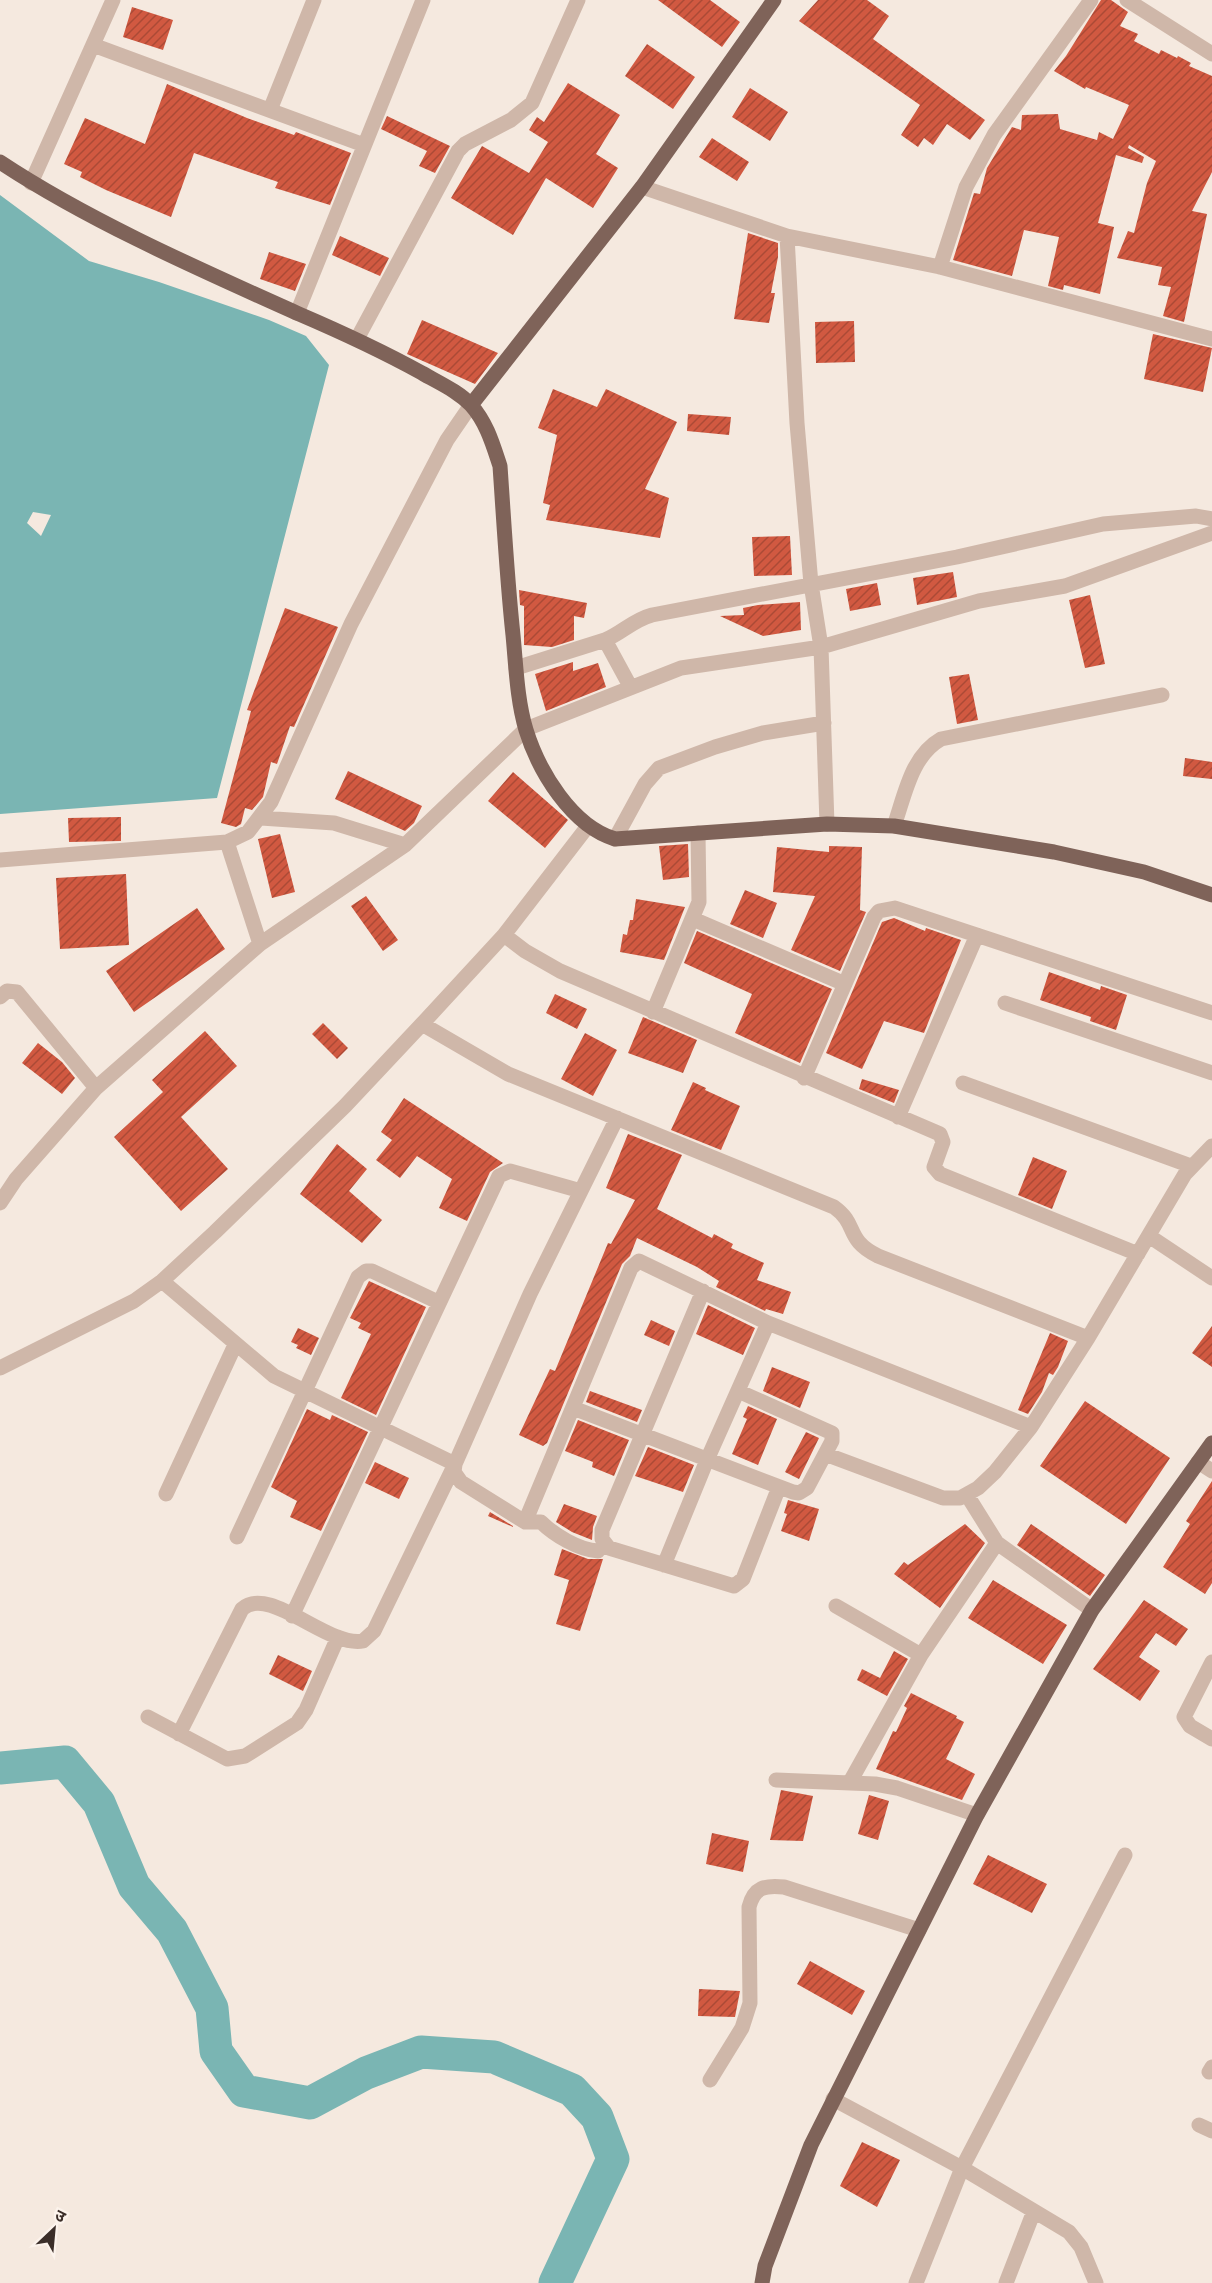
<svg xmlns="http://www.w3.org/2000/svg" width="1212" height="2283" font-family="'DejaVu Sans','Noto Sans Devanagari',sans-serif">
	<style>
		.water { fill: #7ab5b3; fill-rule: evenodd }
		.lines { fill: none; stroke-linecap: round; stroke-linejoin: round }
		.river { stroke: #7ab5b3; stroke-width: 33 }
		.building { fill: url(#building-hatch) }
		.minor { stroke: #cfb7a9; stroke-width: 15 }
		.major { stroke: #7f6359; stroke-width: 15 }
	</style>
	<defs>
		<pattern id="building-hatch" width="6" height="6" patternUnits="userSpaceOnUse" patternTransform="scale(1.5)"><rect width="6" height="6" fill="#d15941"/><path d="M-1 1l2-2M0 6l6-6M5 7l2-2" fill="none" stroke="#ab4a36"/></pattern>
	</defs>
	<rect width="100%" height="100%" fill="#f5e9df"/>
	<path class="water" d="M0,195L89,261L159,282L269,320L306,336L329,365L217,798L0,814ZM33,512L51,515L41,536L27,523Z"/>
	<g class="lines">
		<path class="river" d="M0,1768L65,1762L99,1803L134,1886L172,1931L212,2008L216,2051L244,2091L310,2103L366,2073L421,2052L494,2057L572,2090L597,2117L613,2159L555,2283"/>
	</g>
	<path class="building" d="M658,0H710L740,22L722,47Z
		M818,0H867L889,16L873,39L985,120L970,140L947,124L933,145L924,138L918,147L901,135L920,105L799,21Z
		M1101,0H1111L1128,12L1120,26L1138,34L1134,41L1159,54L1161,50L1177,58L1178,56L1191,63L1189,66L1212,76V172L1192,211L1207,214L1184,322L1163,316L1171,287L1158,285L1162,267L1117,258L1128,231L1134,233L1147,183L1156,161L1129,145L1128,148L1144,157L1142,163L1116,155L1098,223L1114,227L1100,294L1064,285L1063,290L1048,286L1059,237L1024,230L1012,276L953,260L974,193L980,194L987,168L1012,127L1021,130L1022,115L1058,114L1060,129L1097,140L1099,132L1113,139L1129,105L1086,87L1085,89L1054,71L1066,56Z
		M132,7L173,20L163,50L123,37Z
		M647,44L695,77L673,109L625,76Z
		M568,83L620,115L596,154L618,168L593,208L546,178L513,235L451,198L482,146L529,173L548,142L529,130L537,117L544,122Z
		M167,84L247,118L294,135L296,132L351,153L330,205L275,188L278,182L194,153L171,217L106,190L80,177L82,172L64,164L85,118L145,144Z
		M750,88L788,112L770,141L732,117Z
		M387,116L450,146L435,173L419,166L427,151L381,129Z
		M712,138L749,162L737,181L699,157Z
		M748,233L778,243V257L771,293H775L769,323L734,319Z
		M340,236L389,258L380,276L332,255Z
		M269,252L306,264L295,291L260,279Z
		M422,320L498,353L475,384L407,354Z
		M854,321L855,362L816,363L815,322Z
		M1153,334L1212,348L1203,392L1144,379Z
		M553,389L597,407L606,389L677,422L645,489L669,498L660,538L546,520L550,505L543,503L557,435L538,428Z
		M688,414L731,417L729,435L687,431Z
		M790,536L792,575L754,576L752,537Z
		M953,572L957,597L917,605L913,578Z
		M877,583L881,605L850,611L846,589Z
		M519,590L587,603L584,618L574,616V640L552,647L524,645V606L520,605Z
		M1090,595L1105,664L1085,668L1069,600Z
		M800,602L801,630L763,636L720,616L744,615L743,608L758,605Z
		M285,608L338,627L294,727L290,726L277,764L271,762L263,797L252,810L245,808L241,824L236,827L221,823L251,711L247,710Z
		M573,662V671L598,663L606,687L546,711L535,674Z
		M969,674L978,720L957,724L949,677Z
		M1185,758L1212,762V779L1183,776Z
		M348,771L422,806L414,823L405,831L335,799Z
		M513,772L568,820L545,848L488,801Z
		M121,817V841L69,842L68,818Z
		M280,834L295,892L272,898L258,839Z
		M688,844L689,877L663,880L659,846Z
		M829,846L862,847L860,910L866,912L840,971L791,950L815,896L773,892L777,847L829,852Z
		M126,874L129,945L60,949L56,878Z
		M745,890L777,903L763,938L730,924Z
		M366,896L398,940L383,951L351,906Z
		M636,899L685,907L664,960L620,952L623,934L627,935L630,920H633Z
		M197,908L225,949L134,1012L106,971Z
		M894,918L925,931L926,928L961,940L924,1033L884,1021L862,1069L826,1053L882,922Z
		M697,931L832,989L800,1063L735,1033L752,994L684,963Z
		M1049,972L1100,990L1101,986L1127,995L1116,1030L1090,1021L1091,1017L1040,1000Z
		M555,994L587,1009L577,1029L546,1013Z
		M643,1017L697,1040L683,1073L628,1053Z
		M323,1023L348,1048L337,1059L312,1034Z
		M205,1031L237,1066L181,1117L228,1169L181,1211L114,1137L163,1092L152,1080Z
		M585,1033L617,1050L593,1096L561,1079Z
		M38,1043L62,1062L75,1078L62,1094L22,1063Z
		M862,1079L899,1090L894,1103L859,1089Z
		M693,1082L706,1088L705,1090L740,1106L721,1150L671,1130Z
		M404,1098L503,1163L490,1172L467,1221L439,1208L452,1179L417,1156L400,1178L376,1160L392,1140L381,1132Z
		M628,1134L682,1155L657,1209L712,1238L714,1234L733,1244L731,1248L764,1263L757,1280L791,1292L783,1314L766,1309L765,1311L716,1287L719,1281L697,1267L637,1238L630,1256L622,1264L547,1443L543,1446L519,1435L550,1369L555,1371L608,1243L611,1244L635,1200L606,1188Z
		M337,1144L367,1169L349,1191L382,1220L362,1243L300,1194Z
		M1033,1157L1067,1171L1052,1209L1018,1195Z
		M369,1281L426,1307L376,1415L341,1398L371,1334L358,1328L361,1323L350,1318Z
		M708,1305L755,1328L743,1355L696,1334Z
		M651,1320L675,1331L669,1346L644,1335Z
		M1212,1326V1367L1192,1353Z
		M298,1328L319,1338L311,1355L296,1348L298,1345L291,1342Z
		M1050,1333L1068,1341L1058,1367L1053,1375L1049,1373L1042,1392L1028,1414L1018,1410Z
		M772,1367L810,1382L800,1408L763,1391Z
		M590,1391L642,1410L637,1422L586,1402Z
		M1085,1401L1170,1458L1126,1524L1040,1466Z
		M748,1406L777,1419L758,1465L732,1454L747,1419L743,1417Z
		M307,1409L330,1420L332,1415L368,1432L321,1531L290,1517L297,1501L271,1487Z
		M578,1420L629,1440L614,1476L592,1467L593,1462L565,1451Z
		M806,1432L819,1438L799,1479L785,1472Z
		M648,1447L694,1465L683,1492L635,1476Z
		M375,1462L409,1478L399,1499L365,1483Z
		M1212,1481V1583L1205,1594L1163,1567L1190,1524L1186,1521Z
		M788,1500L819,1509L809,1541L781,1531L787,1514L784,1513Z
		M564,1504L597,1516L593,1527L592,1540L572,1532L556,1522Z
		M490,1512L513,1526V1527L488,1516Z
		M965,1524L985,1543L940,1608L894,1574L904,1562L908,1565Z
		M1031,1524L1105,1575L1090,1596L1017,1545Z
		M562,1549L588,1559H603L580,1631L556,1624L569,1580L554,1575Z
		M993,1580L1067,1625L1043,1664L968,1618Z
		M1144,1600L1188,1629L1176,1646L1156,1633L1139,1657L1160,1671L1140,1701L1093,1669Z
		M894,1651L908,1659L887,1696L857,1680L862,1669L880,1678Z
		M278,1655L312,1671L303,1691L269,1674Z
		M911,1693L957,1716L956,1718L964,1722L946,1759L975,1774L962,1800L876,1769L893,1731L896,1732L907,1708L904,1706Z
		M781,1790L813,1796L803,1841L770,1840Z
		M869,1795L889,1801L878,1840L858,1834Z
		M712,1833L749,1841L743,1872L706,1864Z
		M988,1855L1047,1884L1032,1913L973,1884Z
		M810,1961L865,1991L852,2015L797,1984Z
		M699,1989L740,1991L735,2017L698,2016Z
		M862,2142L900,2160L877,2207L840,2186Z"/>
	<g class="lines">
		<path class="minor" d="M1127,0L1212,54
			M93,45L364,145
			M270,110L314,0
			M31,183L113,0
			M642,187L787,236L940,267L1212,339
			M787,236L797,423L811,584L821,647L827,824
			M940,267L966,187L994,135L1091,0
			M297,313L423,0
			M357,339L458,151L465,144L511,120L532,103L578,0
			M605,640L630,686
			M516,668L605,640C622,633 633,620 652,615L957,557L1103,524L1196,516L1212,519
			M261,818L334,823L405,845
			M894,826C905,795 911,756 941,739L1162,695
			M615,839L645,784L659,768L715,747L763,733L824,723
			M227,842L260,944
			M0,860L227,842L248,832L271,802L351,624L447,440L471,405
			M693,919L845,984
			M504,935L525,951L560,971L940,1134L943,1142L934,1167L940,1174L1138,1254
			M0,997L7,991L17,992L96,1088
			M1005,1003L1212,1073
			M653,1012L699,902L698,833
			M422,1024L508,1074L834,1207C859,1225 844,1239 878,1256L1088,1338
			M804,1078L874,917L879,911L895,908L1212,1013
			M963,1083L1191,1166
			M898,1117L977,935
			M0,1203L16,1179L96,1088L260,944L405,845L526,729L681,668L821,647L979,601L1065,586L1212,533
			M1149,1236L1212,1278
			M162,1281L274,1376L455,1464L454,1472L461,1482L525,1522H541C554,1535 579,1550 598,1551
			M703,1291L602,1530V1539L609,1548L734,1586L743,1579L779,1487
			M0,1368L134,1301L162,1281L215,1232L345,1106L422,1024L504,935L588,826
			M573,1408L793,1492L799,1493L807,1488L832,1441V1433L738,1391
			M825,1454L943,1498H960L978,1488L995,1472L1031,1427L1088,1338L1185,1174L1212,1146
			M1198,1462L1212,1471
			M166,1494L235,1345
			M967,1495L997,1543L1092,1610
			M525,1522L631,1268L639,1261L768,1323L1031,1427
			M237,1537L358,1277L366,1271H372L438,1302
			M664,1565L707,1460L768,1323
			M836,1606L921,1655
			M292,1616L499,1176L510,1171L581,1191
			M1212,1662L1184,1717L1190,1726L1212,1739
			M148,1717L227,1759L245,1756L297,1723L306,1710L338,1637
			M179,1734L242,1609C269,1584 328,1648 363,1641L374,1631L455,1464L530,1294L617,1118
			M776,1780L875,1784L897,1788L977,1815
			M850,1782L921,1655L997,1543
			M1209,2072L1212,2067
			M710,2080L742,2028L750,2003L749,1907C754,1887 765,1885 784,1887L919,1930
			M833,2099L962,2168L1069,2232L1081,2247L1096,2283
			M1199,2125L1212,2131
			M916,2283L962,2168L1125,1855
			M1006,2283L1034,2211"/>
		<path class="major" d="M0,162C89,221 201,270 299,314C341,332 382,351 422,373C439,383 458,391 471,405C487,423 493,445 500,466C504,523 507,579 513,635C516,666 517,700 526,730C539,772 572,826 615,839L827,824L894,826L1054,852L1144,872L1212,895
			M471,405L642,187L774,0
			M762,2283L765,2266L811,2145L977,1815L1092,1610L1212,1443"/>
	</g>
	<g transform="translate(54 2229) rotate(26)" stroke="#fcf3ec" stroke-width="4.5" paint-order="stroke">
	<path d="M0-4.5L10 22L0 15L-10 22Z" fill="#3b2e29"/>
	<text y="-9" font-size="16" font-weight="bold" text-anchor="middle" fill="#3b2e29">उ</text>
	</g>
</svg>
